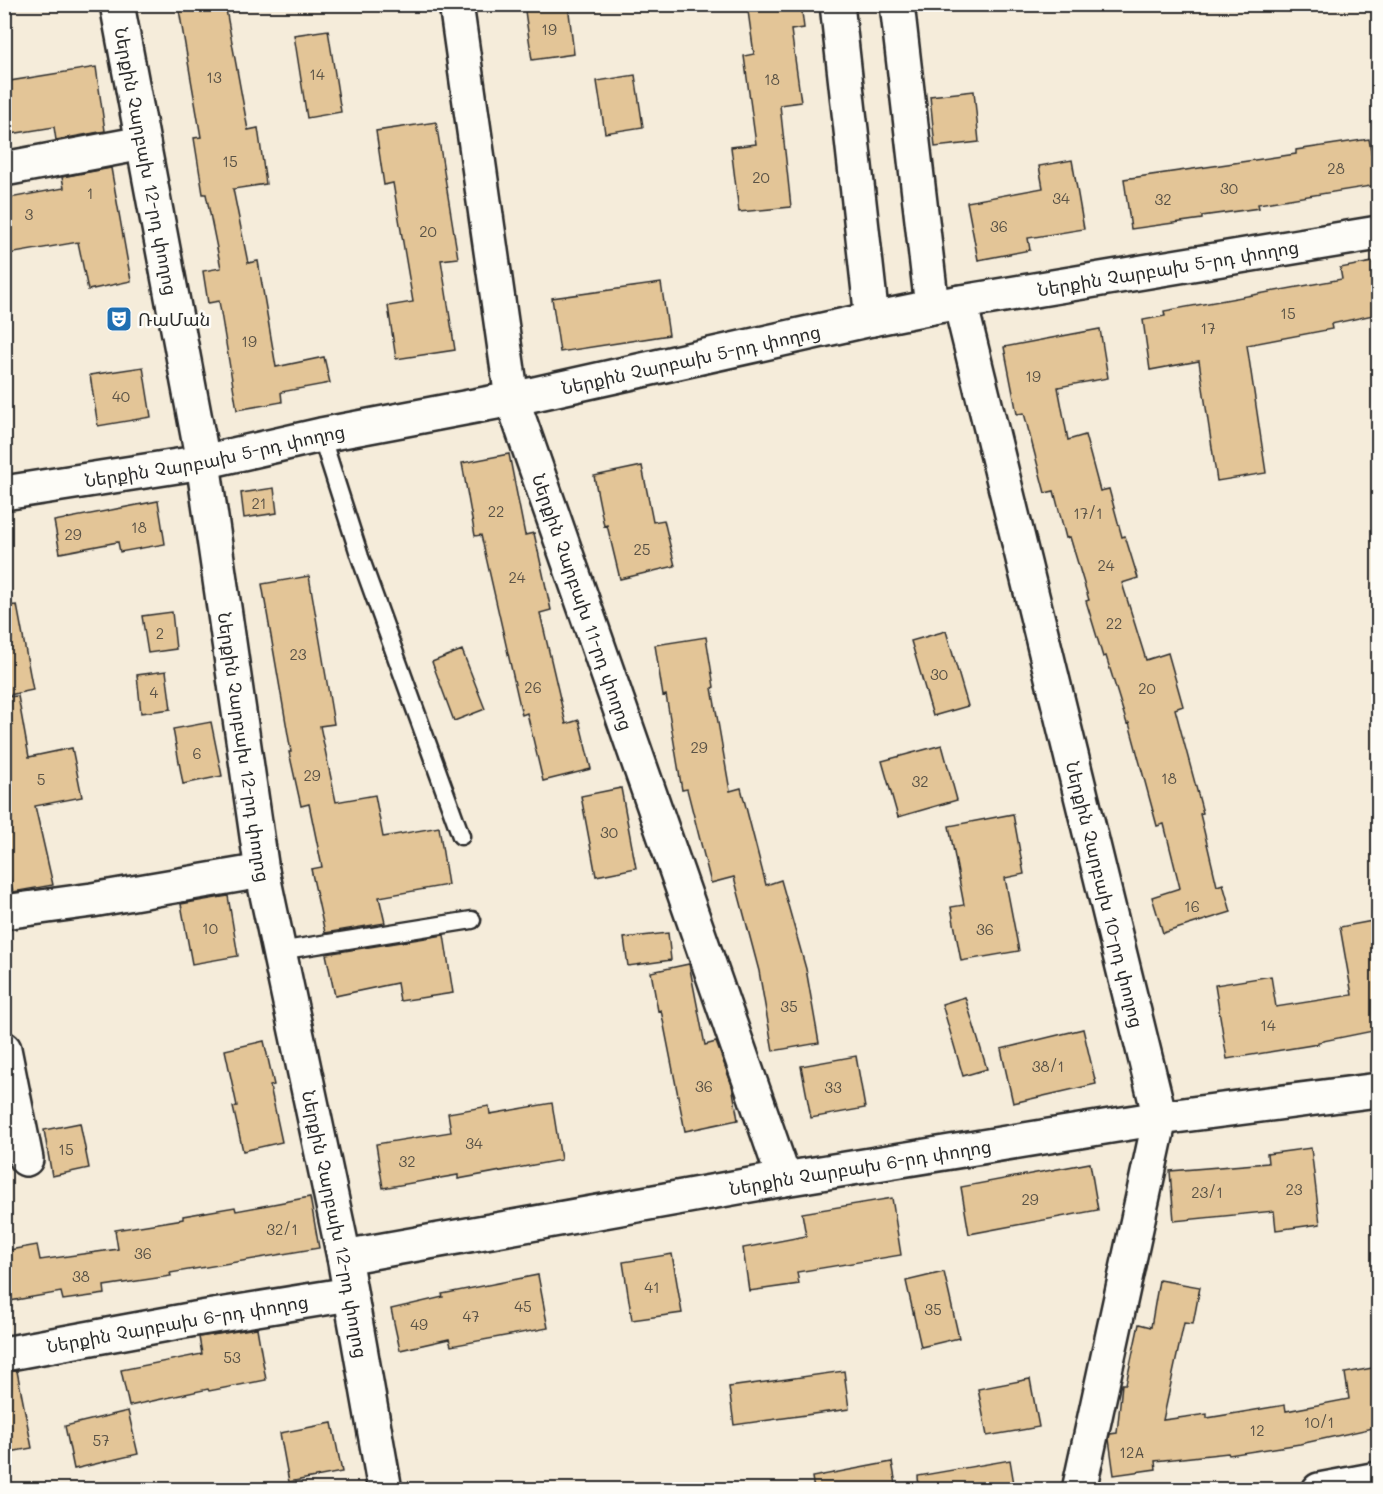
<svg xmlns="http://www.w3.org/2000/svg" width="1383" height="1494" font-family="Mali,'Noto Sans Armenian',sans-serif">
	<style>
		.building { fill: #e3c597; stroke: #2b2b2b; stroke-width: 1.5 }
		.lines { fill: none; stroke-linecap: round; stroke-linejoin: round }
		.service-casing { stroke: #2b2b2b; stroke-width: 21 }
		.minor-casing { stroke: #2b2b2b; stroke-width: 38 }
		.service { stroke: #fdfcf7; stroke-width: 16 }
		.minor { stroke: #fdfcf7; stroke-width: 33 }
		.labels { text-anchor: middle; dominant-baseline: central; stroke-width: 5; stroke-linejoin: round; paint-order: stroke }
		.number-label { font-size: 15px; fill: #595246 }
		.street-label { font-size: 18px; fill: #2b2b2b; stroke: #fdfcf7 }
		.poi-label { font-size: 18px; fill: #2b2b2b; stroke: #fdfcf7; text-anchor: start }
	</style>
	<rect width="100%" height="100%" fill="#f5ecda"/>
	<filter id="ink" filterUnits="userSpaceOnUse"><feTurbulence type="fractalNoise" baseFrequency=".0167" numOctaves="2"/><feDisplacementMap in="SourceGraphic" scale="12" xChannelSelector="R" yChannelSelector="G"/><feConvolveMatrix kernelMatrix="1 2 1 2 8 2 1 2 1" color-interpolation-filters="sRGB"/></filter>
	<g filter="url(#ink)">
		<path class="building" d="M178,4H225L248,130L258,128L266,184L233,189L248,263L258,261L276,367L324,357L330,383L281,392L282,402L237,410L219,301L208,303L203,271L221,268L206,194H203L194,138L201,137Z
			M524,4H568L574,54L532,60Z
			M747,4H801L804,28L791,30L801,102L780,105L791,207L739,212L731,147L756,144L744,56L754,54Z
			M328,30L341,112L307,118L294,35Z
			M96,67L105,131L56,140L54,127L4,135V82Z
			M635,75L643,127L605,133L597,81Z
			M974,91L979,142L935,147L930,96Z
			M436,122L458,258L441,260L455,350L396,359L388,306L413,302L393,183L384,185L376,131Z
			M1369,139L1377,185L1258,204L1259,208L1202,216V219L1131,229L1124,179L1296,154V150Z
			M1072,160L1084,229L1028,238L1030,250L978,260L967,202L1043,188L1039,166Z
			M111,168L131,281L88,290L78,242L9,254L4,230V199L64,188L62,177Z
			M1378,261V314L1331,324L1332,329L1247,345L1266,473L1217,481L1199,361L1150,370L1143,320L1165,316L1164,311L1342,279L1340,268Z
			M661,283L669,335L560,352L552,298Z
			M1100,329L1108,378L1058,387L1068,440L1085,435L1100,491L1109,489L1122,537L1125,536L1138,578L1122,583L1146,660L1168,653L1183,706L1175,709L1203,813L1200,814L1217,886L1223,884L1231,912L1163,933L1152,897L1180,888L1164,824L1157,826L1129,723L1127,724L1106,656L1103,657L1086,601L1089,600L1070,537L1066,538L1054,491L1045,493L1024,413L1017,414L1004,347Z
			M143,367L151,417L98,426L90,375Z
			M509,454L525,535L534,533L551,610L540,613L566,724L579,720L591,769L543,781L527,713L522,715L481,535L475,536L462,463Z
			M642,466L653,522L664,520L675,566L620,579L607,525L604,526L594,476Z
			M274,488L277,513L244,518L241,493Z
			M158,501L165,544L120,552L118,542L60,553L54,521Z
			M309,576L334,724L320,726L336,802L375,795L383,837L439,827L448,885L379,897L385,923L325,933L311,869L322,867L309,804L301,806L289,752H291L262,584Z
			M17,605L33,690L4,696V606Z
			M172,612L176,649L148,653L142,616Z
			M946,631L968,706L933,716L911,641Z
			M706,637L714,687L712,688L730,791L741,788L766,885L781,880L806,969L819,1043L773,1051L759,971L734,877L711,883L687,789L682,790L666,695L663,696L655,645Z
			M462,650L485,709L454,721L432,662Z
			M166,671L171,709L141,713L137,675Z
			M18,696L29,757L72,748L82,797L35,806L53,885L13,892L4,853V697Z
			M211,722L222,776L183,784L173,729Z
			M942,745L957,800L898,817L882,761Z
			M621,788L636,868L596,876L581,796Z
			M1013,814L1024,874L1005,878L1019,951L961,961L951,907L964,905L949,826Z
			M228,896L238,956L192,964L181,904Z
			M1378,920V1030L1318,1042V1044L1227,1059L1215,985L1271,976L1276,1007L1352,995L1340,927Z
			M668,933L671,960L628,966L624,938Z
			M444,935L453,993L400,1001L397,983L335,996L326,954Z
			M689,964L705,1045L716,1042L732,1085L738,1120L685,1131L661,1010L658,1011L651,972Z
			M965,997L987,1069L963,1076L942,1004Z
			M1083,1029L1096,1084L1013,1103L1001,1049Z
			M264,1041L274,1085L270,1086L282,1142L243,1151L233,1107L237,1106L225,1050Z
			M856,1056L865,1108L811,1118L801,1066Z
			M552,1103L561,1160L458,1179V1175L383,1188L376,1144L451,1132L448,1113L489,1106L490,1114Z
			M80,1123L89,1168L52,1176L44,1130Z
			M1311,1148L1320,1224L1276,1230L1274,1211L1174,1221L1170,1171L1268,1163L1267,1154Z
			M1090,1163L1098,1210L969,1234L961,1187Z
			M310,1197L319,1248L170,1273L171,1276L104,1286L105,1294L63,1300L61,1292L4,1302V1251L37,1245L40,1260L118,1249L115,1230L183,1219V1216L235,1207L236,1211Z
			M892,1198L901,1255L797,1272L799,1284L749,1291L743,1248L806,1236L802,1213Z
			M672,1254L682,1313L632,1320L623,1262Z
			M944,1272L959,1338L921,1347L906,1281Z
			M538,1275L548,1328L451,1346L449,1339L400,1350L391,1309L443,1297L442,1294Z
			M1159,1280L1200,1287L1193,1324L1184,1323L1163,1420L1207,1414V1418L1285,1405L1286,1411L1349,1399L1345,1373L1378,1367V1427L1300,1444L1229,1455L1228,1453L1155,1461L1156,1469L1114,1475L1109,1439L1110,1434L1117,1433L1122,1384H1126L1139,1324L1151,1327Z
			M257,1328L266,1380L209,1391L208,1389L129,1406L121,1370L202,1354L199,1337Z
			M17,1371L32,1448L4,1453V1372Z
			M844,1371L849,1409L734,1425L729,1387Z
			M1030,1379L1039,1427L987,1436L978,1389Z
			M128,1411L138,1454L74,1469L65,1426Z
			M332,1423L342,1472L289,1482L280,1433Z
			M1010,1460L1015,1490H919L918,1476Z
			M892,1462L897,1490H814L812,1477Z"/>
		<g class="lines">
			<g class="service-casing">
				<path id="service" d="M321,435L360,557L461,836
					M279,951L472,920"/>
			</g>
			<g class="minor-casing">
				<g id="minor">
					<path id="s1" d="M117,4L203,462L262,871L344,1257L385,1490"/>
					<path id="s2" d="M456,4L512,399L784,1179"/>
					<path d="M837,4L872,319"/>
					<path d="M897,4L932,307"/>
					<path d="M4,169L143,143"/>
					<path id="s3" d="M960,302L1160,1118L1079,1490"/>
					<path id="s4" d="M4,493L203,462L321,435L512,399L872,319L932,307L1378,233"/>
					<path d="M4,912L92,900L262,871"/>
					<path d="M4,1049L26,1159"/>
					<path id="s5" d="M344,1257L784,1179L1160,1118L1378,1090"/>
					<path id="s6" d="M4,1354L195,1319L350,1294"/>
					<path d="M1319,1490L1378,1479"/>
				</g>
			</g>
			<use href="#service" class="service"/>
			<use href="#minor" class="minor"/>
		</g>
	</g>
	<defs>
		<g id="theatre-square" transform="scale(1.35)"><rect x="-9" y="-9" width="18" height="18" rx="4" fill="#1f6fb2" stroke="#fdfcf7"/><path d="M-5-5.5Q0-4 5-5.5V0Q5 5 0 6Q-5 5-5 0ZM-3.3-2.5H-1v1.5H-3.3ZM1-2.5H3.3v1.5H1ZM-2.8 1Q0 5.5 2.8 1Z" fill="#fff"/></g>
	</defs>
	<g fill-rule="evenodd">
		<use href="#theatre-square" x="119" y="319"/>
	</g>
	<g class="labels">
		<g class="number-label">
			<text x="549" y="29">19</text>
			<text x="317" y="74">14</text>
			<text x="214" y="77">13</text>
			<text x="772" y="79">18</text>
			<text x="230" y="161">15</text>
			<text x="1336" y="168">28</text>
			<text x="761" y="177">20</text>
			<text x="1229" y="188">30</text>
			<text x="90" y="193">1</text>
			<text x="1061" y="198">34</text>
			<text x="1163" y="199">32</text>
			<text x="29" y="214">3</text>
			<text x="999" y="226">36</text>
			<text x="428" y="231">20</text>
			<text x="1288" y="313">15</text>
			<text x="1208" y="328">17</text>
			<text x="249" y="341">19</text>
			<text x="1033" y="376">19</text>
			<text x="121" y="396">40</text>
			<text x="259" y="503">21</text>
			<text x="496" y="511">22</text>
			<text x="1088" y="513">17/1</text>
			<text x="139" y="527">18</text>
			<text x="73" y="534">29</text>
			<text x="642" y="549">25</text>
			<text x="1106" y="565">24</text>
			<text x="517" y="577">24</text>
			<text x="1114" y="623">22</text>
			<text x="160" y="633">2</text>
			<text x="298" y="654">23</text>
			<text x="939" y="674">30</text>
			<text x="533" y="687">26</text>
			<text x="1147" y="688">20</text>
			<text x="154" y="692">4</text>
			<text x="699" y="747">29</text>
			<text x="197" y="753">6</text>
			<text x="312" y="775">29</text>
			<text x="1169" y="778">18</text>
			<text x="41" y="779">5</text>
			<text x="920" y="781">32</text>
			<text x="609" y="832">30</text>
			<text x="1192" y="906">16</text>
			<text x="210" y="928">10</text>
			<text x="985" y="929">36</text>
			<text x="789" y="1006">35</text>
			<text x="1268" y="1025">14</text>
			<text x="1048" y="1066">38/1</text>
			<text x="704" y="1086">36</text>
			<text x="833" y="1087">33</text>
			<text x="474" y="1143">34</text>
			<text x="66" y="1149">15</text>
			<text x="407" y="1161">32</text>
			<text x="1294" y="1189">23</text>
			<text x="1207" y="1192">23/1</text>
			<text x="1030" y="1199">29</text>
			<text x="282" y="1229">32/1</text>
			<text x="143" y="1253">36</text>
			<text x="81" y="1276">38</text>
			<text x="652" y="1287">41</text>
			<text x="523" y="1306">45</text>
			<text x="933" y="1309">35</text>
			<text x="471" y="1316">47</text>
			<text x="419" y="1324">49</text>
			<text x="232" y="1357">53</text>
			<text x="1319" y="1422">10/1</text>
			<text x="1257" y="1430">12</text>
			<text x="101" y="1440">57</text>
			<text x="1132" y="1452">12A</text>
		</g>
		<g class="street-label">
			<text stroke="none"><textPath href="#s1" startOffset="160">Ներքին Չարբախ 12-րդ փողոց</textPath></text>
			<text stroke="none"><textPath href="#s4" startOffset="1186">Ներքին Չարբախ 5-րդ փողոց</textPath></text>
			<text stroke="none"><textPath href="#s4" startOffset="700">Ներքին Չարբախ 5-րդ փողոց</textPath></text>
			<text stroke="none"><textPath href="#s4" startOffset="214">Ներքին Չարբախ 5-րդ փողոց</textPath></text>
			<text stroke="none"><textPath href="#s2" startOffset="614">Ներքին Չարբախ 11-րդ փողոց</textPath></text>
			<text stroke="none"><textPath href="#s1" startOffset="754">Ներքին Չարբախ 12-րդ փողոց</textPath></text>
			<text stroke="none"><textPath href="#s3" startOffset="610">Ներքին Չարբախ 10-րդ փողոց</textPath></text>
			<text stroke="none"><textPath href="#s5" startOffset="524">Ներքին Չարբախ 6-րդ փողոց</textPath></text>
			<text stroke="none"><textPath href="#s1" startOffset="1240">Ներքին Չարբախ 12-րդ փողոց</textPath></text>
			<text stroke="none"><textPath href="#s6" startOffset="176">Ներքին Չարբախ 6-րդ փողոց</textPath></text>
		</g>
		<g class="poi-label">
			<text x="138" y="319">ՌաՄան</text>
		</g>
	</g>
	<rect width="1383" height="1494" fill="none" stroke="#fdfcf7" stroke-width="24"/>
	<rect x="12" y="12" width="1359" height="1470" fill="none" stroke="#2b2b2b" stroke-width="2" filter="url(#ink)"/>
</svg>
